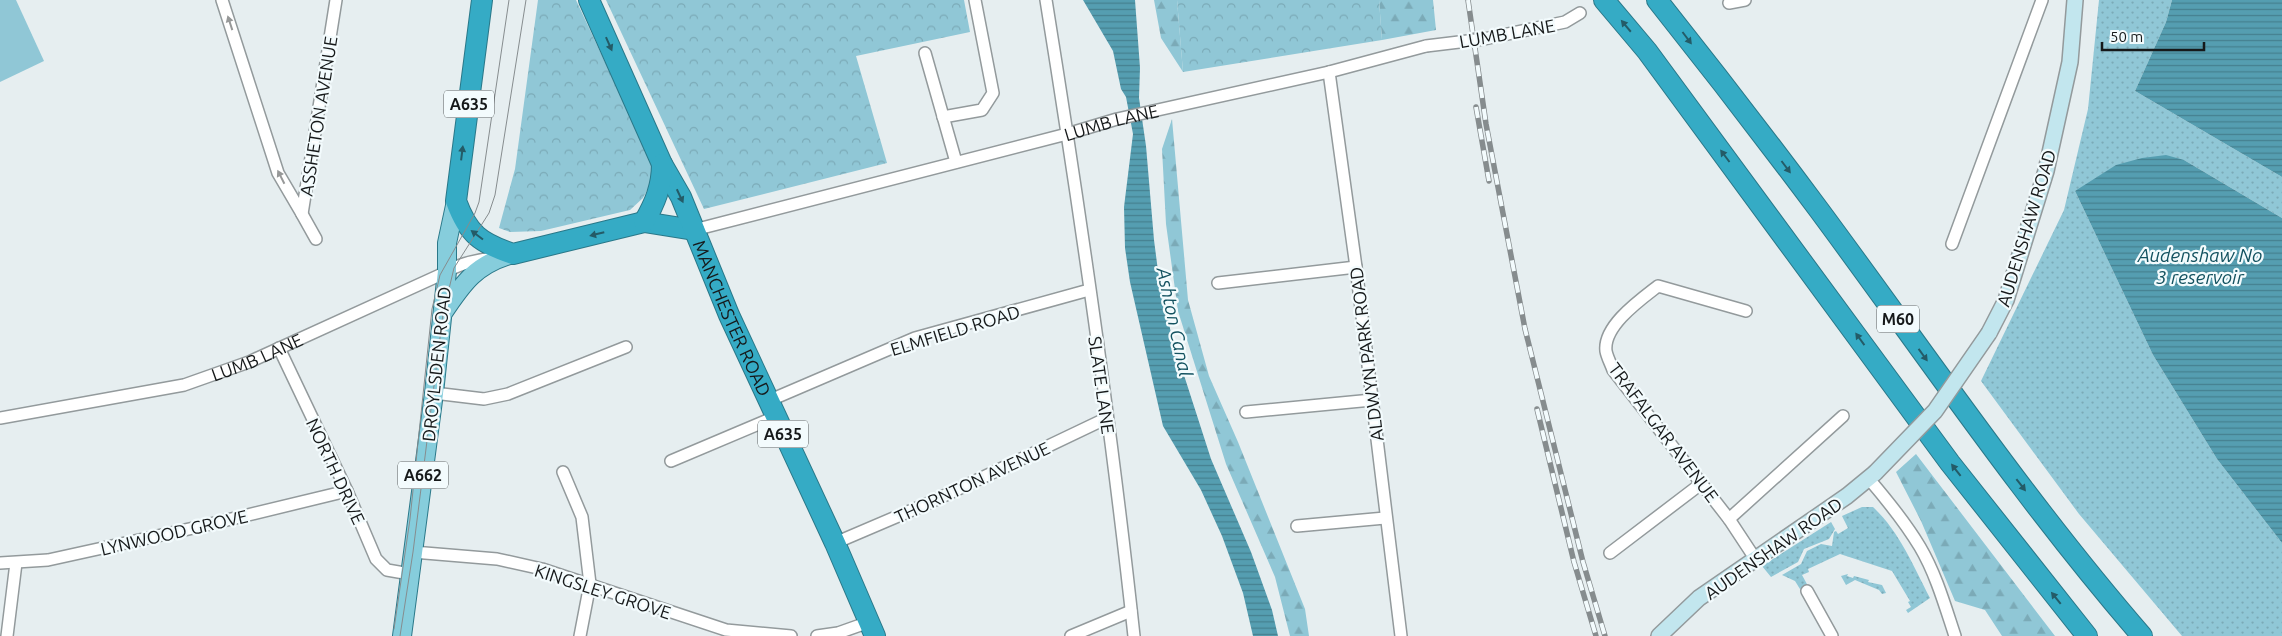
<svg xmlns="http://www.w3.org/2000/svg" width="2282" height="636" font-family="Ubuntu,sans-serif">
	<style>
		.grass { fill: url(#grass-dots) }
		.forest { fill: url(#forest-firs) }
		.park { fill: url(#park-crowns) }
		.garden { fill: #90c7d6 }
		.water { fill: url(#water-rules) }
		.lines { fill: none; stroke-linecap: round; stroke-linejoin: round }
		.street-casing { stroke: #939a9c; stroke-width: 14 }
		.secondary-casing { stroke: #939a9c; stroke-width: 18 }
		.primary-casing { stroke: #2a7889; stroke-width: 20 }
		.highway-casing { stroke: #2a7889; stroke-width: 22 }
		.street { stroke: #fff; stroke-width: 11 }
		.secondary { stroke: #c2e6ee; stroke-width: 15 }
		.primary { stroke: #86cddc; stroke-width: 18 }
		.highway { stroke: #35abc5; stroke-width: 20 }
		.tram { stroke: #868c8e; stroke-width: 1 }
		.rail-casing { stroke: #868c8e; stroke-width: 5.5 }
		.rail { stroke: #f3fbfd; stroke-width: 4; stroke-dasharray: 11; stroke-linecap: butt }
		.street-bridge-casing { stroke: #939a9c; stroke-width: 14; stroke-linecap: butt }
		.secondary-bridge-casing { stroke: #939a9c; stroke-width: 18; stroke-linecap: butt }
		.street-bridge { stroke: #fff; stroke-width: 11 }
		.secondary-bridge { stroke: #c2e6ee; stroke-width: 15 }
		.oneway { fill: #969898 }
		.oneway2 { fill: #245b67 }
		.labels { text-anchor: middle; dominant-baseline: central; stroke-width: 4.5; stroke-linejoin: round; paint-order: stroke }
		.shield { fill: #f3fbfd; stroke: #585d5e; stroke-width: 1 }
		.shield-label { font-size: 16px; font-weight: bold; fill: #16191a }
		.street-label { font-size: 18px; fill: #16191a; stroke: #f3fbfd }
		.water-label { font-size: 19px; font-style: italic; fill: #135260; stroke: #f3fbfd }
	</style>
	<defs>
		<pattern id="grass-dots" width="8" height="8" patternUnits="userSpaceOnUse" patternTransform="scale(1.25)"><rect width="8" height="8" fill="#90c7d6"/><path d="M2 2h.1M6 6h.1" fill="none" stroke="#7baab7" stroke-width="1.8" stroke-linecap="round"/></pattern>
		<pattern id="forest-firs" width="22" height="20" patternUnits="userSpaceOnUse" patternTransform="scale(1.25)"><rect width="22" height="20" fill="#90c7d6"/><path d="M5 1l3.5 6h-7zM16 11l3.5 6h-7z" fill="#7baab7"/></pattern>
		<pattern id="park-crowns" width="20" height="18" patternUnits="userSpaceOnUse" patternTransform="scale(1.25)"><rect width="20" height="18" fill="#90c7d6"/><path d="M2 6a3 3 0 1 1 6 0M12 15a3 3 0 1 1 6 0" fill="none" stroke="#7baab7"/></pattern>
		<pattern id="water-rules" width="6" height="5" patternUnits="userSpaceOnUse" patternTransform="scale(1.25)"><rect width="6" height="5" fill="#559eb1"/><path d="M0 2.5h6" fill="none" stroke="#45808f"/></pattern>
	</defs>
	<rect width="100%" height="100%" fill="#e6eef0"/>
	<path class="grass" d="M2099,0H2172L2166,22L2135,91L2282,177V218L2184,160L2075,191L2153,355L2217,459L2282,543V636H2182L2079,514L1981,381L2064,210L2088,109Z
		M1862,507H1873C1899,531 1914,567 1930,598L1908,613L1906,610L1911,607L1908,602L1910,601L1892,571L1840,554L1808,569L1809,572L1802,575L1808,586L1800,589L1795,581L1782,575L1801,564L1807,551L1821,544L1832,546L1834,532L1836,531L1838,534L1848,528L1842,516Z
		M1831,522L1835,529L1829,539L1804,549L1798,562L1771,577L1762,566Z
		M1848,574L1847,576L1853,578L1854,576L1869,580L1868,582L1882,585L1886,593L1882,594L1879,590L1855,580L1846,585L1841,576Z"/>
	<path class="forest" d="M1154,0H1177L1183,72L1161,38Z
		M1379,0H1433L1436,30L1382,40Z
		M1172,119L1188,300L1209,376L1238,442L1305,609L1309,636H1290L1275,577L1226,464L1178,311L1166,224L1162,149Z
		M1916,454L2055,636H2002L1985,610L1955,601L1921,521L1896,472Z"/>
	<path class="park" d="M538,0H576L652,163L653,179L643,198L630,210L541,231L510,232L499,228L515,169Z
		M606,0H964L970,32L856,56L887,163L704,209Z
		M1177,0H1379L1382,40L1183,72Z"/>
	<path class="garden" d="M0,0H16L44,61L0,82Z"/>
	<path class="water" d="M1083,0H1135L1140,68L1139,98L1146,146L1154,240L1158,271L1172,338L1211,459L1251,552L1272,610L1278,636H1253L1243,593L1222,536L1201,490L1163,426L1130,282L1125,248L1124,207L1133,134L1126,97L1121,89L1113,51Z
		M2172,0H2282V177L2135,91L2166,22Z
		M2166,155L2184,160L2282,218V543L2217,459L2153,355L2075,191L2116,165L2142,158Z"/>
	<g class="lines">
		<g class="street-casing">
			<g id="street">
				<path d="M222,0L278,173L302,214L336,0"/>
				<path d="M1046,0C1080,211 1111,423 1134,636"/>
				<path d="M1729,3L1745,0"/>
				<path d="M1484,39L1565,22L1580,13"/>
				<path d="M925,53L956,162"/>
				<path d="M1329,72L1356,267L1401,636"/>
				<path d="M943,117L982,110L993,93L975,0"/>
				<path d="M302,214L316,239"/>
				<path id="s1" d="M694,230L1067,134L1117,119L1329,72L1426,46"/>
				<path d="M1952,244L2042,0"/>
				<path d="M1218,283L1356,267"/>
				<path d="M1746,311L1658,286C1640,300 1603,326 1606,351C1607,357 1611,364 1613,370L1729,519L1756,560"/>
				<path d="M279,348L347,491L376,559L387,570L410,574"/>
				<path d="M434,393L484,399L508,394L626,347"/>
				<path d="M768,401L915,338L1089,290"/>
				<path d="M1246,412L1372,400"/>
				<path id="s2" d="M0,418L184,385L249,362L440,275C457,264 474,260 494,258"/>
				<path d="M671,461L775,417"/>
				<path d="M563,472L582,517L590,584L580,636"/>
				<path d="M1869,479C1887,500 1905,522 1920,547C1936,574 1945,606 1955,636"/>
				<path d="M1729,519L1843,416"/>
				<path d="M1297,526L1385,518"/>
				<path d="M835,543L931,502L1107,418"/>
				<path d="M413,552L497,559L542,569L726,630L791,636"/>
				<path d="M1610,553L1702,483"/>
				<path d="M0,563L48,560L198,527L347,491"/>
				<path d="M1807,591L1832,636"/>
				<path d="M7,636L16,563"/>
				<path d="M817,636L838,633L869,622"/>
				<path d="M1071,636L1131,611"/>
			</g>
		</g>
		<g class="secondary-casing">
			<path id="secondary" d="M1989,333L2006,300L2046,171L2070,62L2075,0
				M1659,636L1699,598L1847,496L1875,473"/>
		</g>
		<g class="primary-casing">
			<path id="primary" d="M443,313C463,283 476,264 513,254
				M402,636L434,393L447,271V243L456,201"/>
		</g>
		<g class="highway-casing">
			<g id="highway">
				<path d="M482,0L456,201C468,234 480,243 513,254L644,222L694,230"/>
				<path id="s3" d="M589,0L662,164L681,197L729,315L835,543L875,636"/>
				<path d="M1604,0L1647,51L1950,463L2087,636"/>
				<path d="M1657,0C1712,69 1766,139 1819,210C1925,353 2025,501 2142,636"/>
				<path d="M644,222C655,203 662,186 662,164"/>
			</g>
		</g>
		<use href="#street" class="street"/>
		<use href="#secondary" class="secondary"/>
		<use href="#primary" class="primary"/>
		<use href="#highway" class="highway"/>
		<path class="tram" d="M394,629L410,519L432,309L440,275L475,213L479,202L509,0
			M400,636L413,552L443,314L454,268L489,213L495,195L526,0"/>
		<g class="rail-casing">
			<path id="rail" d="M1468,0L1486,124L1525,329L1583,562L1605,636
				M1476,107L1489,181
				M1537,409L1574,562L1596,636"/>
		</g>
		<use href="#rail" class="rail"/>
		<g class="street-bridge-casing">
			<path id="street-bridge" d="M1426,46L1484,39"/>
		</g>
		<g class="secondary-bridge-casing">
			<path id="secondary-bridge" d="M1875,473L1935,411L1989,333"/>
		</g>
		<use href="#street-bridge" class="street-bridge"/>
		<use href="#secondary-bridge" class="secondary-bridge"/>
	</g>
	<defs><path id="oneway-solid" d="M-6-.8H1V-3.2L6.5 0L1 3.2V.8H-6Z" transform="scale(1.25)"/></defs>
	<g class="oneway">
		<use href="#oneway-solid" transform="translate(230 23) rotate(-108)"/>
		<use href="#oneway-solid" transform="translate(281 177) rotate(-117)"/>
	</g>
	<g class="oneway2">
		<use href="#oneway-solid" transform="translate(1626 26) rotate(-130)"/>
		<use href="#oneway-solid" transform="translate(1687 38) rotate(53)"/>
		<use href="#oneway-solid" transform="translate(609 44) rotate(66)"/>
		<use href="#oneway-solid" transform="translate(462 153) rotate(-83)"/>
		<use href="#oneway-solid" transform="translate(1725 156) rotate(-127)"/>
		<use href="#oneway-solid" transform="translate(1786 167) rotate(53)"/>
		<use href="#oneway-solid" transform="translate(680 196) rotate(65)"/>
		<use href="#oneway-solid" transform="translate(597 234) rotate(166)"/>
		<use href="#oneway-solid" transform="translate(477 235) rotate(-143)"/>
		<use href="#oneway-solid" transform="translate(1860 339) rotate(-126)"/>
		<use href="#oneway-solid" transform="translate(1923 355) rotate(54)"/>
		<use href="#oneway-solid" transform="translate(1956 470) rotate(-128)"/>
		<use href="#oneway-solid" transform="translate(2021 485) rotate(52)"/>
		<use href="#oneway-solid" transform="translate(2056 598) rotate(-129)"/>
	</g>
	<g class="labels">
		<g class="shield">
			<rect x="444" y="90.5" width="50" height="27" rx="4"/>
			<rect x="1877" y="305.5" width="42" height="27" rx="4"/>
			<rect x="758" y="420.5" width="50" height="27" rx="4"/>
			<rect x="398" y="461.5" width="50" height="27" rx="4"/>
		</g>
		<g class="shield-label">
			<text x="469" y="104">A635</text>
			<text x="1898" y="319">M60</text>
			<text x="783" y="434">A635</text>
			<text x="423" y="475">A662</text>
		</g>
		<g class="street-label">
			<text transform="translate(1507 33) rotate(-10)">LUMB LANE</text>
			<text transform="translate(318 116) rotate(-81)">ASSHETON AVENUE</text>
			<text stroke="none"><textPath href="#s1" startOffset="431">LUMB LANE</textPath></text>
			<text transform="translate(2026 228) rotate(-73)">AUDENSHAW ROAD</text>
			<text stroke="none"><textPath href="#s3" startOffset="349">MANCHESTER ROAD</textPath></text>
			<text transform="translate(955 330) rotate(-17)">ELMFIELD ROAD</text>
			<text transform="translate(1366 354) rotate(-97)">ALDWYN PARK ROAD</text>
			<text stroke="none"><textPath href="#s2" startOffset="265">LUMB LANE</textPath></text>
			<text transform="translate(436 364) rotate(-84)">DROYLSDEN ROAD</text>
			<text transform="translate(1102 385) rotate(82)">SLATE LANE</text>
			<text transform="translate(1664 432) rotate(53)">TRAFALGAR AVENUE</text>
			<text transform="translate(336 471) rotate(65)">NORTH DRIVE</text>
			<text transform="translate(972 482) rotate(-25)">THORNTON AVENUE</text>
			<text transform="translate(174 532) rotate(-13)">LYNWOOD GROVE</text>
			<text transform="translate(1773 548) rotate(-35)">AUDENSHAW ROAD</text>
			<text transform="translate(603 591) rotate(18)">KINGSLEY GROVE</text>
		</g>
		<g class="water-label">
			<text x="2200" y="255">Audenshaw No<tspan x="2200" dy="22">3 reservoir</tspan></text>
			<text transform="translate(1175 322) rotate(78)">Ashton Canal</text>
		</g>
	</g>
	<path d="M2102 42v8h102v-8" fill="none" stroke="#16191a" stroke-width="2.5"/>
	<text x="2110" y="42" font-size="15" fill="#16191a" stroke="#f3fbfd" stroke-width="4" paint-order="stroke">50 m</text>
</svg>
